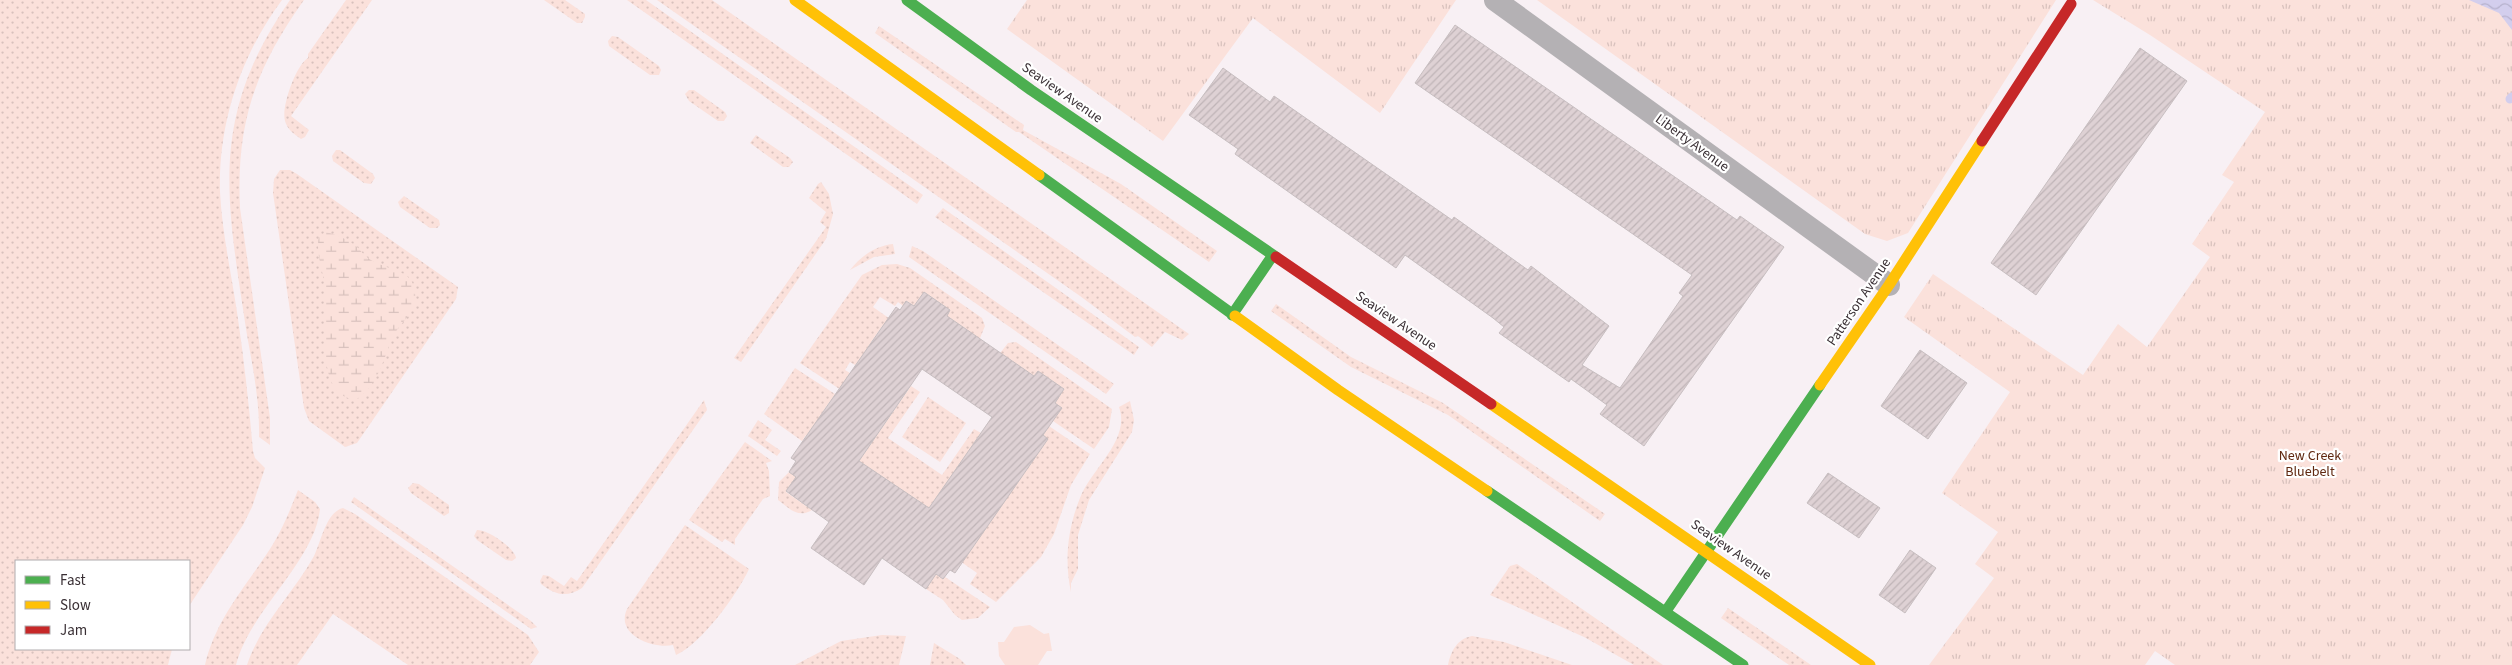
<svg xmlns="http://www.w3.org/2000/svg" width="2512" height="665" font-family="'Source Sans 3',sans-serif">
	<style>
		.grass { fill: url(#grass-dots) }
		.wetland { fill: url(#wetland-marsh) }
		.park { fill: url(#park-tufts) }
		.garden { fill: #fbe1db }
		.water { fill: url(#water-waves) }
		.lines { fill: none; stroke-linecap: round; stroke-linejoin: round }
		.stream { stroke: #d3ceed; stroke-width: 9 }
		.building { fill: url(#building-hatch); stroke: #c7bec0; fill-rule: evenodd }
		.street { stroke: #b4b1b4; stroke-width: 22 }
		.fast { stroke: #4caf50; stroke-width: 11 }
		.slow { stroke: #ffc107; stroke-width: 11 }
		.jam { stroke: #c62828; stroke-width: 11 }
		.labels { text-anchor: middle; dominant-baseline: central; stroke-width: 4.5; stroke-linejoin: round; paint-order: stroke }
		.street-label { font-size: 14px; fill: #392f34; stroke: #fff }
		.park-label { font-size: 14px; fill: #602810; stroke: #fff }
	</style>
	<defs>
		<pattern id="grass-dots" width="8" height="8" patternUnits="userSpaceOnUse" patternTransform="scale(1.25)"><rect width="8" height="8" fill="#fbe1db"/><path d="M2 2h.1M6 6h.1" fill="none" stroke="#d8c1bd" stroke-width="1.8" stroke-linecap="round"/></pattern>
		<pattern id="wetland-marsh" width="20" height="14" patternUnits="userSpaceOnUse" patternTransform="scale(1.25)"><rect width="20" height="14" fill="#fbe1db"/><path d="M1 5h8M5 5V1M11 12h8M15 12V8" fill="none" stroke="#d8c1bd"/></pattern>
		<pattern id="park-tufts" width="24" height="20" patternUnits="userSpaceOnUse" patternTransform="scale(1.25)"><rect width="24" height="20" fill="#fbe1db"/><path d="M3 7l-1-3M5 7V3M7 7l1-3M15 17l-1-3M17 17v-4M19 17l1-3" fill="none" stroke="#d8c1bd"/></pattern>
		<pattern id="water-waves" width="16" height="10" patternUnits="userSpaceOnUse" patternTransform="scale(1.25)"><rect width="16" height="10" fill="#d3ceed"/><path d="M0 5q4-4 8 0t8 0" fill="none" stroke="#b6b1cc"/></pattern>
		<pattern id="building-hatch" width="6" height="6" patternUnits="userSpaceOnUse" patternTransform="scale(1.25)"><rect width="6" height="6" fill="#ded1d4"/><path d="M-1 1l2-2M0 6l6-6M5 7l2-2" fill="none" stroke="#bfb4b7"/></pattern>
	</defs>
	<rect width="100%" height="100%" fill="#f8f0f4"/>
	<path class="grass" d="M0,0H282C241,55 218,123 220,192C222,232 231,272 237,312C244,359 249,405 253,451L255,458L265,468L252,507L243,525L189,606V561H16V649H172L168,665H0Z
		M290,0H304C255,69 236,123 240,208L270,418V445L259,437C260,403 253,368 247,335C227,201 207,119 290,0Z
		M346,0H372L291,116L309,130L305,137L301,139C294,134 287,129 285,121C281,107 296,65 308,58V54Z
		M544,0H565L585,14V17L582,23H577Z
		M627,0H646L923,195L917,204Z
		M657,0H712L1189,334L1182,340L1165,332L1152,347L1138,336L1135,337L1080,296Z
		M879,26L1024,125L1023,130L1121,184L1217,251L1209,262L1019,132H1016L875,33Z
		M612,36L618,37L659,66L661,70L659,75H650L609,46L608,41Z
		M689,90H694L725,112L727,116L724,121H718L689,101L685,94Z
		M756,135L790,158L793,162L789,167H783L750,143Z
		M340,150L373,174L375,178L371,184L364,183L333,161L332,156L336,150Z
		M280,170H290L297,174L458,287L456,299L357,443L345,447L309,421L304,408L273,193L274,179Z
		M821,182L829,194L833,214L826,239L741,362L734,358L826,227L820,222L826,212L809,198L818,184Z
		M404,196L439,220L440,225L437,228H430L400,207L398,202Z
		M943,208L1139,347L1134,355L935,217Z
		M893,244L895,254L874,257L850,270C861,256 875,246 893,244Z
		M912,246L923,251L1114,384L1106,394L909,257Z
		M897,264L910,268L982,318L985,326L978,343L941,324L950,310L924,292L914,306L907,301L903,306L898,302L895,306L880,297L873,307L893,321L888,328L883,325L871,342L875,346L864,363L859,360L855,365L850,362L845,370L850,373L847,378L851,381L844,392L800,363L862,275L882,265Z
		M1276,304L1351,357L1443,403L1605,514L1600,521L1448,415L1351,367L1271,311Z
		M1016,342L1112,409L1109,427L1094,449L1053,421L1055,403L1064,389L1038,371L1028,385L997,357L1008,343Z
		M795,368L835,394L822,413L827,416L811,439L806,435L802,441L764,414Z
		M911,386L920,392L888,438L942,475L974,429L981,433L929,508L859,461Z
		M928,397L966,423L940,462L902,437Z
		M704,400L707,410L582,588C567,598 555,595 541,584L540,581L543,575L549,576L564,586L571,577L577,581Z
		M1130,401L1134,420L1132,432L1089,500L1078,535V569L1071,583V592C1064,559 1068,528 1080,498C1091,469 1131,440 1119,407Z
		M758,420L772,430L765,440L781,451L777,456L748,436Z
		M1049,426L1090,454L1071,485L1054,534L1041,557L996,602L970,584L977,573L957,559L1047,439L1043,435Z
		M745,442L772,461L766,463L769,471L770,496L763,499L735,539V545L725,539L722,542L689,520Z
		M789,472L796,477L786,492L812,510C798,519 789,508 778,500L779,482Z
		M413,483L419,484L449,505V513L444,516L411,493L408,488Z
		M298,490L315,502L320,509C315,561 250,610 236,665H205C215,622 242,591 266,555C280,535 289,513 298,490Z
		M354,497L531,621L537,627L531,629L351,502Z
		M343,508L355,514L528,635L539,652L530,665H408L333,614L297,665H247C261,623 293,594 314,556C321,542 326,512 343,508Z
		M685,525L749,569C737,595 701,644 676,655L673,645C653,649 615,635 627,609Z
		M477,530C487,529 515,548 516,558L512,561L506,560L477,540L474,536Z
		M1517,564L1663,665H1634L1584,637L1490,595L1510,566Z
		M936,574L943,579L945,577L990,607L978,618L962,620L955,615L943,600L926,589Z
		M1728,608L1811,665H1789L1721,618Z
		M882,635L906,636L899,665H795L841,641Z
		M1472,636L1504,642L1572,665H1448C1451,651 1457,639 1472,636Z
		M934,643L960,659L966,665H930Z"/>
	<path class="wetland" d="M326,232C337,235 348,239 357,247C361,251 364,255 368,258C386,272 418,267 415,299C413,316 397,325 391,341C383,361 377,386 357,399C314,401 327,320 325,293C325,273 315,256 319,236Z"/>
	<path class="park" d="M1027,0H1456L1380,113L1253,18L1163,141L1007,29Z
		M1537,0H2056L1908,233L1887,241L1865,234Z
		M2093,0H2512V665H2175L2155,651L2145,665H1929L1994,578L1975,564L1998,532L1942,493L2010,392L1904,317L1933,274L2083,375L2118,324L2147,347L2210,257L2192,244L2234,182L2222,175L2265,112L2150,35Z"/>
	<path class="garden" d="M1030,625L1044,634L1049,633L1052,651H1047L1038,665H1005L999,656L998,642H1004L1014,627Z"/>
	<path class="water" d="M2469,0H2512V30L2499,13Z"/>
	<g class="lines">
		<path class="stream" d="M2510,99L2512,97"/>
	</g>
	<path class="building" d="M1455,25L1737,220L1740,216L1784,247L1644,446L1600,414L1607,405L1571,379L1569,382L1499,333L1504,327L1493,318L1405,255L1396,268L1235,154L1238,149L1189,115L1223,68L1270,102L1274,96L1452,220L1454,217L1528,270L1531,266L1609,326L1582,365L1620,388L1683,296L1679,293L1692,275L1415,83Z
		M2140,48L2187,81L2036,295L1991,263Z
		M924,292L950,310L947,316L1034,376L1038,371L1064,389L1055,403L1062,408L1043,435L1048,439L955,573L950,570L943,579L936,574L926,589L882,558L864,585L811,548L829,522L786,491L796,477L789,472L796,461L791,458L896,307L900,310L906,301L914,306ZM922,369L992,417L929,508L859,461Z
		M1920,350L1967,383L1928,439L1881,406Z
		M1828,473L1880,508L1859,538L1807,503Z
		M1910,550L1936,568L1905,613L1879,595Z"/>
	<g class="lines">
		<path class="street" d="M1495,0L1889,285"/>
		<path class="fast" d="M907,0L1031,90L1276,257
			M1039,175L1235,316
			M1232,315L1273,255
			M1487,491L1743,665
			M1666,611L1820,385"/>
		<path class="slow" d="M795,0L1039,175
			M1235,316L1338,390L1487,491
			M1820,385L1889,285L1982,141
			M1491,404L1870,665"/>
		<path class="jam" d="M1982,141L2071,4
			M1276,257L1491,404"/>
	</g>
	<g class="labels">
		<g class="street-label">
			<text transform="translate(1062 93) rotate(35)">Seaview Avenue</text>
			<text transform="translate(1692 143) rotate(36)">Liberty Avenue</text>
			<text transform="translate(1859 302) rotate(-56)">Patterson Avenue</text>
			<text transform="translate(1396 321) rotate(34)">Seaview Avenue</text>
			<text transform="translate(1731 550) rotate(35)">Seaview Avenue</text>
		</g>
		<g class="park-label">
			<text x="2310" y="456">New Creek<tspan x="2310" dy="16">Bluebelt</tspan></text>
		</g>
	</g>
	<rect x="15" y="560" width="175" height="90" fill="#ffffff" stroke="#b0acae"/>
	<rect x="25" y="576" width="25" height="8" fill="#4caf50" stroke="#b0acae"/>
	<text x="60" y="585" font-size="15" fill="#392f34">Fast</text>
	<rect x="25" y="601" width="25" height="8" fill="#ffc107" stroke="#b0acae"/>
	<text x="60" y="610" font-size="15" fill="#392f34">Slow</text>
	<rect x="25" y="626" width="25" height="8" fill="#c62828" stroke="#b0acae"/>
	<text x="60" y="635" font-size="15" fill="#392f34">Jam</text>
</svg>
